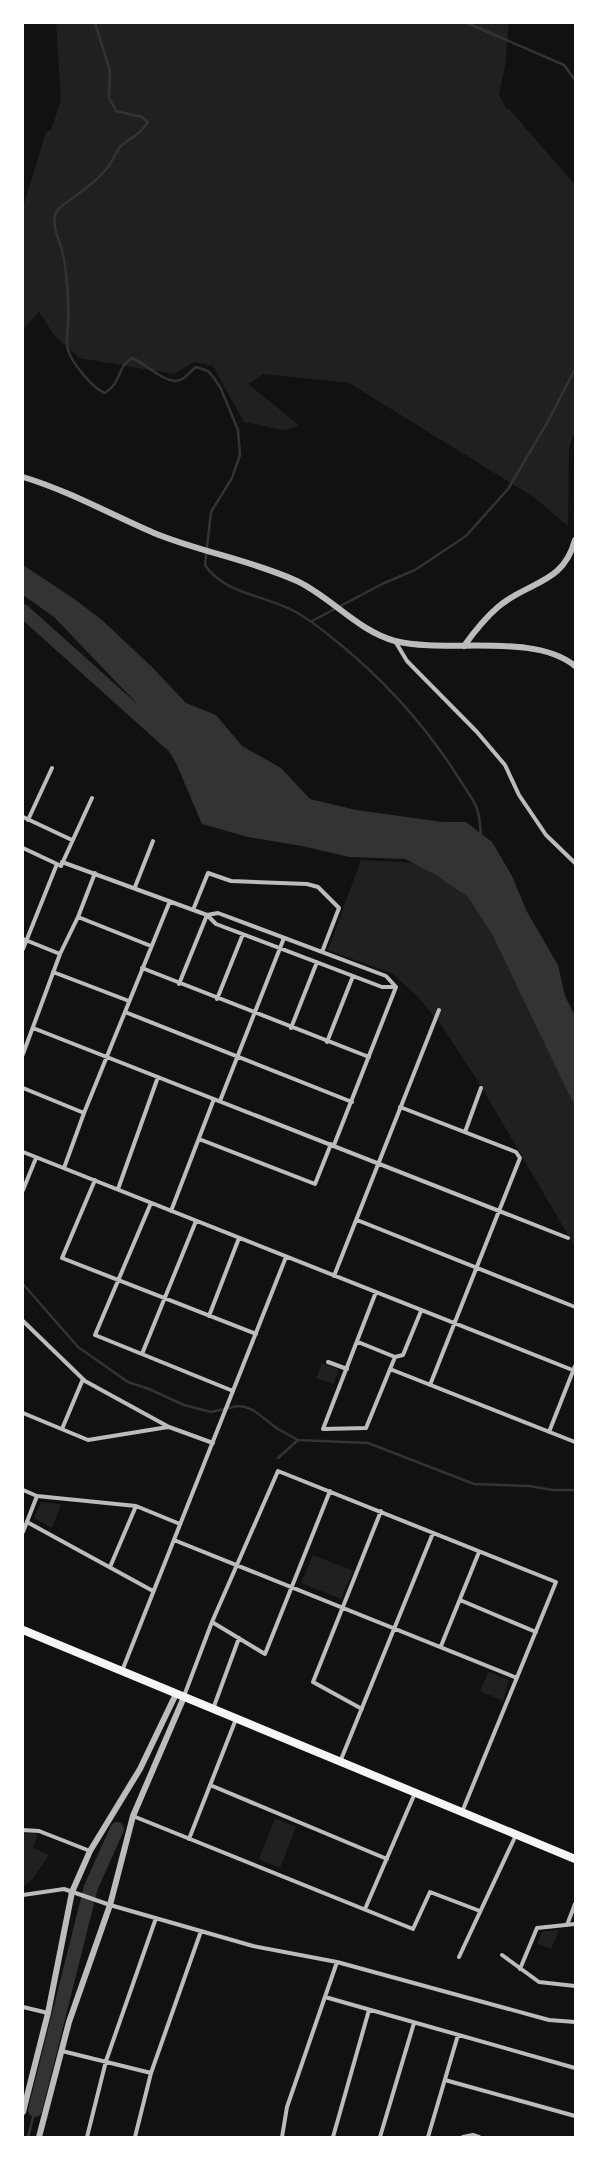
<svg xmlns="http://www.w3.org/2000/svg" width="598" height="2160" font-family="'Titillium Web',sans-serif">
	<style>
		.green { fill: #202020 }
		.water { fill: #333 }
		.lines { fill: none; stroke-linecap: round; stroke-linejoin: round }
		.stream { stroke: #333; stroke-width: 2.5 }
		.river { stroke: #333; stroke-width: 14 }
		.minor { stroke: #bcbcbc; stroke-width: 4 }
		.tertiary { stroke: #bcbcbc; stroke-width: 6 }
		.trunk { stroke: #f5f5f5; stroke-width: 8 }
	</style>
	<rect width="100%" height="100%" fill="#111"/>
	<path class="green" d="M56,23H509L505,66L499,95L506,108L510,110L575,185V432L569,448L568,526L535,498L349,383L264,374L248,384L300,426L283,430L244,422L213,366L194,362L174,374L79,358L54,335L39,312L23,329V207L46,132L51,130L61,100Z
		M361,860L412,863L450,873L477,893L575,1093V1247L481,1086L440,1023L417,996L393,974L328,950Z
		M322,1363L339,1370L333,1384L316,1378Z
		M41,1502L61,1504L52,1528L34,1518Z
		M313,1555L353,1571L341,1599L301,1583Z
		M488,1672L509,1680L503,1701L480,1691Z
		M275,1818L296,1827L280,1868L259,1859Z
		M23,1831L38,1834L33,1848L49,1855L33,1879L23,1887Z
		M559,1930L551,1949L537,1943L542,1932Z"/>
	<path class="water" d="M23,565L73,598L102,620L153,668L186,703L216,715L242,746L281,768L310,799L356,810L443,822H466L492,842L512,876L527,912L558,965L565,996L575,1016V1107L492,934L468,897L436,875L405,859L349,857L302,846L248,837L202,824L176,763L144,711L54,617L23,595Z"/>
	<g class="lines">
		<path class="stream" d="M95,23L110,71L109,98L116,111L142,117L148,122C139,136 132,136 121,146C115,153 113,160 108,167C95,184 74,196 58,209C48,225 62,242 64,259C67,279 69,302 68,323C68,331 65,343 68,350C72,363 93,389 105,393C123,381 116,368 132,358C146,363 168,388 182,379C187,376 191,371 196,367L208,371L214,378L221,389L238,430L240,455L232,478L211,512L205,565C223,593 263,595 292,610C310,619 325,632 341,645C387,683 428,729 460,780C465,789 474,799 477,809C480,816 480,827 481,836
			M467,23L564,65L575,80
			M312,621L382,584L415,570L466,536L508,489L547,423L575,369
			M23,1284L78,1347L128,1382L149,1389L184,1405L211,1412L238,1406L245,1407L253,1410L278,1429L298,1440L368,1443L474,1484L529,1486L552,1490H575
			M278,1458L298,1440
			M28,2137L35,2110"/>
		<path class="river" d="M23,611L170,743
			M35,2110L91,1887L117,1829"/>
		<path class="minor" d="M395,641L407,661L477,732L505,765L519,795L546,835L575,863
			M23,817L72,840
			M28,820L52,768
			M23,848L57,864
			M62,862L207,915L216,924L382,987H396
			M135,887L153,841
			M193,910L208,873L231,881L307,884L318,887L339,908L322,952
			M207,915L218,913L386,976L396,987
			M78,917L151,946
			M23,939L60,954
			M23,949L57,864L61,866L92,798
			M142,968L369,1057
			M53,972L129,1001
			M179,984L207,915
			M217,999L243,934
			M125,1012L352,1102
			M33,1028L568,1238
			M291,1028L317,962
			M327,1042L353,976
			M23,1054L60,954L78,917L95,873
			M23,1088L84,1113
			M220,1101L284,938
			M400,1107L516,1152L520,1158L430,1385
			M465,1132L481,1088
			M199,1139L315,1184L331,1144
			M334,1145L396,987
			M23,1152L575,1371
			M64,1168L84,1113L170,901
			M95,1180L62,1258L256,1334
			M118,1189L158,1077
			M23,1190L36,1158
			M151,1203L95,1335L233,1391
			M171,1211L214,1099
			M357,1220L575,1307
			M334,1276L439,1010
			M376,1292L323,1429L366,1428L395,1357L403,1355L421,1311
			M209,1316L239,1238
			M23,1321L85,1381L169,1427L213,1443
			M358,1342L395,1357
			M142,1354L196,1221
			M328,1362L347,1369
			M390,1369L575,1442
			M23,1413L88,1440L168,1427
			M62,1429L83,1379
			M549,1432L575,1366
			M23,1490L37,1496L136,1506L180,1524
			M27,1522L153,1591
			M23,1532L37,1496
			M174,1540L517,1678
			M110,1567L136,1506
			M460,1600L536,1632
			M212,1622L265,1654L330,1491
			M441,1646L479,1552
			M122,1671L286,1257
			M184,1696L212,1622L278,1471L556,1582L462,1812
			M213,1709L239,1638
			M362,1709L313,1682L381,1511
			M340,1762L433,1533
			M210,1785L387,1859
			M133,1816L413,1929L430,1892L480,1911
			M23,1830L39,1831L90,1851
			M189,1839L236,1719
			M23,1895L64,1889L110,1905L253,1946L337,1962L549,2020L575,2022
			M365,1909L415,1793
			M567,1925L575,1904
			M502,1955L539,1982L575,1986
			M459,1957L516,1835
			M520,1969L537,1928L575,1924
			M325,1997L575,2068
			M23,2007L48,2013
			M62,2051L151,2073
			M445,2080L575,2116
			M87,2137L106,2061L156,1918
			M135,2137L151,2073L201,1931
			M282,2137L287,2107L337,1962
			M333,2137L369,2010
			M380,2137L414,2023
			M428,2137L458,2035
			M463,2137L473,2135L479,2137"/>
		<path class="tertiary" d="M23,477C69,491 110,514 154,533C200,552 251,560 297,581C331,597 358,631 395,641C447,654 534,632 575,666
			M464,646C474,632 485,618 498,607C528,581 563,585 575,540
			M23,2112L48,2013L72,1892L90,1851L140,1769L176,1694
			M39,2137L69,2022L110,1905L133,1816L184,1697"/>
		<path class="trunk" d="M23,1630L575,1859"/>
	</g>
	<rect width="598" height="2160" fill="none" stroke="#ffffff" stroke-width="48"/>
</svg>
